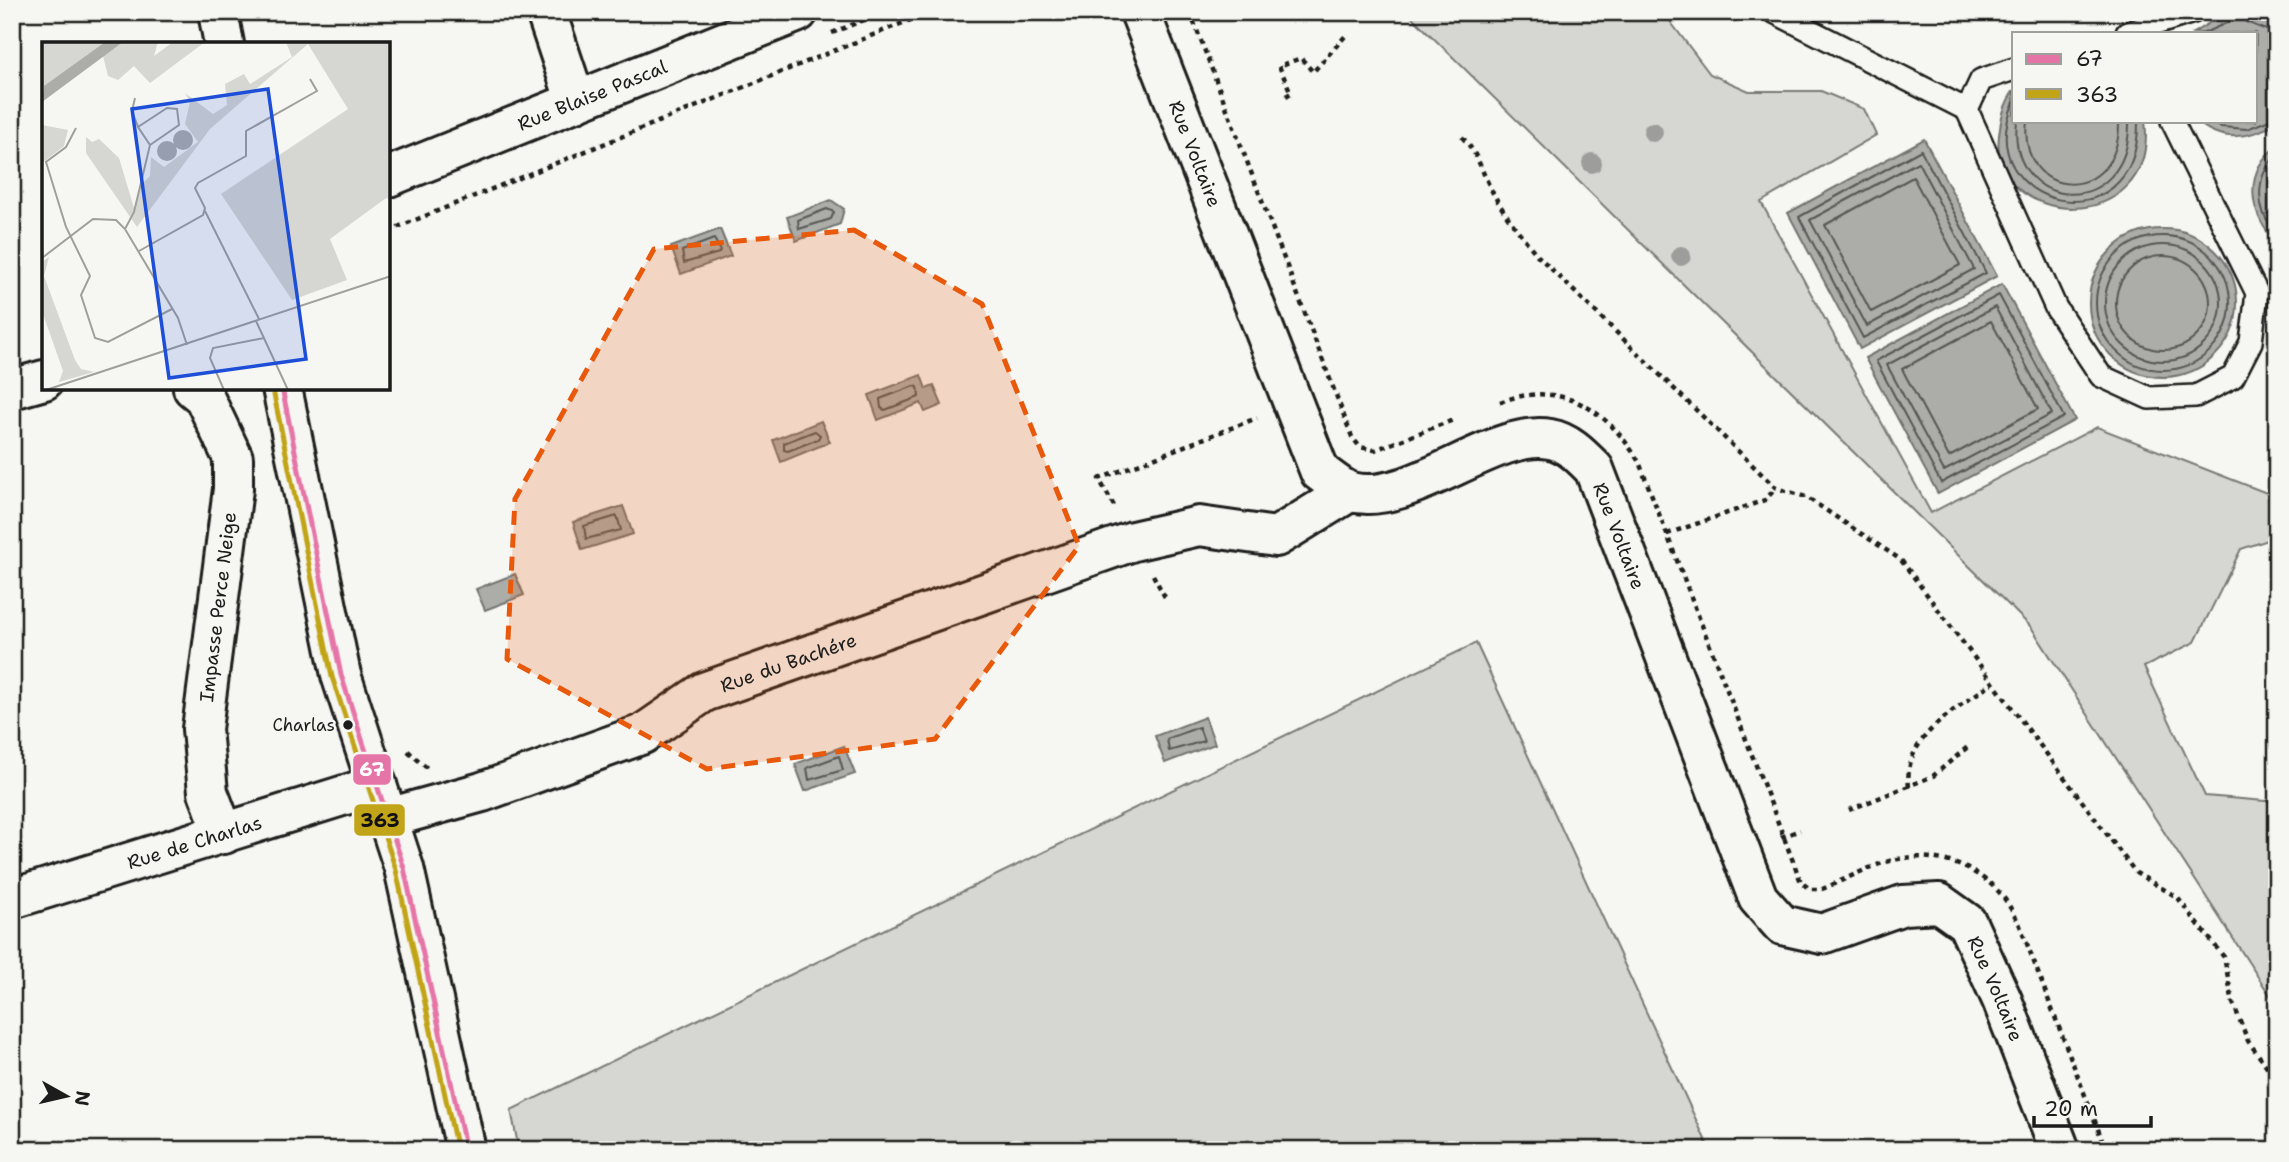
<svg xmlns="http://www.w3.org/2000/svg" width="2289" height="1162" font-family="'Shantell Sans',sans-serif">
	<style>
		.green { fill: #d6d6d2; stroke: #797977; stroke-width: 2 }
		.water { fill: #acaca9; stroke: #727271; stroke-width: 2 }
		.lines { fill: none; stroke-linecap: round; stroke-linejoin: round }
		.shore { stroke: #565654; stroke-width: 2 }
		.lane-casing { stroke: #1c1c1c; stroke-width: 26 }
		.street-casing { stroke: #1c1c1c; stroke-width: 44 }
		.secondary-casing { stroke: #1c1c1c; stroke-width: 44 }
		.path { stroke: #1c1c1c; stroke-width: 4.5; stroke-dasharray: 5 5; stroke-linecap: butt }
		.lane { stroke: #f6f6f2; stroke-width: 21 }
		.street { stroke: #f6f6f2; stroke-width: 38 }
		.secondary { stroke: #f6f6f2; stroke-width: 38 }
		.bus-1-casing { stroke: #f6f6f2; stroke-width: 10 }
		.bus-2-casing { stroke: #f6f6f2; stroke-width: 10 }
		.bus-1 { stroke: #e675a7; stroke-width: 5 }
		.bus-2 { stroke: #c1a417; stroke-width: 5 }
		.tree { fill: #9d9d9b }
		.marked { fill: #e8590c; fill-opacity: 0.2; stroke: #e8590c; stroke-width: 5; stroke-dasharray: 14 9; stroke-linejoin: round }
		.bus-dot { fill: #1c1c1c; stroke: #f6f6f2; stroke-width: 2.5 }
		.labels { text-anchor: middle; dominant-baseline: central; stroke-width: 5; stroke-linejoin: round; paint-order: stroke }
		.bus-label { font-size: 17px; fill: #1c1c1c; stroke: #f6f6f2; text-anchor: end }
		.street-label { font-size: 19px; fill: #1c1c1c; stroke: #f6f6f2 }
		.inset-road { fill: none; stroke: #9f9f9c; stroke-width: 2 }
		.view { fill: #1d4ed8; fill-opacity: 0.15; stroke: #1d4ed8; stroke-width: 3.5 }
		.inset-edge { fill: none; stroke: #1c1c1c; stroke-width: 3.5 }
		.line-badge { stroke: #f6f6f2; stroke-width: 2.5 }
		.badge-label { font-size: 19px; text-anchor: middle; font-weight: bold; fill: #fff }
		.pale-badge-label { font-size: 19px; text-anchor: middle; font-weight: bold; fill: #111 }
	</style>
	<rect width="100%" height="100%" fill="#f6f6f2"/>
	<filter id="ink" filterUnits="userSpaceOnUse"><feTurbulence type="fractalNoise" baseFrequency=".0143" numOctaves="2"/><feDisplacementMap in="SourceGraphic" scale="14" xChannelSelector="R" yChannelSelector="G"/><feConvolveMatrix kernelMatrix="1 2 1 2 8 2 1 2 1" color-interpolation-filters="sRGB"/></filter>
	<g filter="url(#ink)">
		<path class="green" d="M1407,12H1663L1710,74L1749,91H1821L1864,109L1876,135L1761,202L1931,513L2097,427L2277,497V537L2241,549L2195,642L2144,667L2205,796L2277,802V1006L2031,627Z
			M1476,643L1710,1150H519L511,1110Z"/>
		<path class="water" d="M2234,14L2264,20L2277,29V122C2252,139 2220,143 2197,121H2256V33H2193L2219,17Z
			M2014,90V121H2145C2160,239 1988,230 1999,135C2001,118 2004,104 2014,90Z
			M1924,139L1997,276L1860,349L1788,213Z
			M2277,146V243C2249,216 2242,172 2277,146Z
			M831,200L844,209L840,224L796,241L787,217Z
			M720,229L731,256L681,274L671,247Z
			M2089 303a74 74 0 1 1 148 0a74 74 0 1 1-148 0Z
			M2002,284L2075,420L1938,494L1865,358Z
			M921,375L926,389L934,386L942,405L925,412L921,403L878,420L869,395Z
			M821,421L830,442L781,462L773,440Z
			M623,506L633,534L582,550L573,522Z
			M515,574L524,595L485,610L476,589Z
			M1205,717L1215,744L1165,763L1155,736Z
			M844,746L855,774L805,791L795,764Z"/>
		<g class="lines">
			<path class="shore" d="M2204,33L2231,21L2238,14L2246,22L2277,34
				M2014,102C1967,208 2140,250 2138,121
				M2017,121C2006,214 2131,222 2129,121
				M2027,121C2017,202 2121,207 2119,121
				M2207,121L2221,127L2247,129L2277,117
				M1921,150L1986,273L1863,338L1799,217Z
				M2277,155C2254,176 2255,212 2277,234
				M1918,162L1974,269L1867,326L1810,220Z
				M1913,177L1960,265L1871,312L1825,225Z
				M827,209L834,212L831,219L799,229L798,220Z
				M2096 303a67 67 0 1 1 134 0a67 67 0 1 1-134 0Z
				M714,239L720,249L719,253L684,263L682,251Z
				M2105 303a58 58 0 1 1 116 0a58 58 0 1 1-116 0Z
				M2116 303a47 47 0 1 1 94 0a47 47 0 1 1-94 0Z
				M1999,295L2064,417L1941,483L1876,361Z
				M1995,307L2052,414L1944,471L1887,365Z
				M1991,321L2038,409L1949,457L1902,369Z
				M914,386L918,387L919,397L885,410L881,408L880,399Z
				M815,431L820,435L818,439L788,451L784,450V443Z
				M617,516L621,530L586,539L584,526Z
				M1199,727L1204,741L1169,751L1167,739Z
				M839,756L843,770L809,780L807,768Z"/>
			<g class="lane-casing">
				<path id="lane" d="M1774,12L1967,110L2056,308L2101,376L2149,398L2196,396L2233,377L2251,342L2257,293L2172,121
					M2127,33L2193,12
					M1967,110L1981,80L2014,69"/>
			</g>
			<g class="street-casing">
				<g id="street">
					<path d="M546,12L576,102"/>
					<path id="s1" d="M1140,12L1320,472C1329,478 1341,489 1351,492C1409,508 1495,428 1550,439C1568,442 1582,457 1594,469L1758,898L1782,925L1822,934L1903,905L1939,903L1967,923L2002,1000L2060,1150"/>
					<path id="s2" d="M388,177L798,12"/>
					<path d="M193,388L204,397L233,458V489L202,729L208,792L224,834"/>
					<path d="M12,389L44,380"/>
					<path id="s3" d="M388,818L482,792L643,734L704,692L1133,541L1199,526L1276,537L1349,492"/>
					<path id="s4" d="M12,899L377,785"/>
				</g>
			</g>
			<g class="secondary-casing">
				<path id="secondary" d="M218,12L224,44
					M282,388L341,675L404,868L466,1150"/>
			</g>
			<path class="path" d="M1190,12L1352,437L1360,447L1375,450L1453,420
				M832,33L883,12
				M1286,96L1291,93L1279,66L1301,58L1313,72L1348,33
				M1462,137C1478,154 1479,165 1489,185C1501,211 1520,233 1537,255L1776,488L1806,497L1901,560L2136,873L2177,897L2224,957L2233,1003L2248,1041L2277,1080
				M388,231L930,12
				M1500,402C1562,379 1608,410 1639,462L1801,882L1810,889H1822C1845,880 1869,866 1893,860C1931,851 1972,864 1998,891C2007,900 2013,913 2019,923L2106,1150
				M1114,506L1099,479L1257,418
				M1667,534L1765,500L1776,488
				M1153,575L1166,599
				M408,751L427,768
				M1909,787C1902,736 1958,709 1993,682
				M1849,810L1933,776L1970,745
				M1781,837L1800,830"/>
			<use href="#lane" class="lane"/>
			<use href="#street" class="street"/>
			<use href="#secondary" class="secondary"/>
			<g class="bus-1-casing">
				<path id="bus-1" d="M282,388L341,675L404,868L466,1150"/>
			</g>
			<g class="bus-2-casing">
				<path id="bus-2" d="M273,390L332,677L396,870L457,1150"/>
			</g>
			<use href="#bus-1" class="bus-1"/>
			<use href="#bus-2" class="bus-2"/>
		</g>
		<g class="tree">
			<circle cx="1653" cy="132" r="10"/>
			<circle cx="1592" cy="163" r="10"/>
			<circle cx="1681" cy="256" r="10"/>
		</g>
	</g>
	<path class="marked" d="M854,230L982,304L1079,546L935,739L707,769L507,659L515,499L654,249Z"/>
	<circle class="bus-dot" cx="348" cy="725" r="6"/>
	<g class="labels">
		<g class="bus-label">
			<text x="335" y="725">Charlas</text>
		</g>
		<g class="street-label">
			<text stroke="none"><textPath href="#s2" startOffset="220">Rue Blaise Pascal</textPath></text>
			<text stroke="none"><textPath href="#s1" startOffset="152">Rue Voltaire</textPath></text>
			<text stroke="none"><textPath href="#s1" startOffset="866">Rue Voltaire</textPath></text>
			<text transform="translate(218 607) rotate(-83)">Impasse Perce Neige</text>
			<text stroke="none"><textPath href="#s3" startOffset="432">Rue du Bachére</textPath></text>
			<text stroke="none"><textPath href="#s4" startOffset="191">Rue de Charlas</textPath></text>
			<text stroke="none"><textPath href="#s1" startOffset="1559">Rue Voltaire</textPath></text>
		</g>
	</g>
	<g transform="translate(42 42)">
		<rect width="348" height="348" fill="#f6f6f2"/>
		<path d="M0,0H63L0,46ZM81,0H116L112,14L131,0H163L108,41L92,24L76,38L66,34L61,14ZM244,0H348V158L344,156L288,197L305,238L250,258L179,152L306,67L266,2L168,87L95,185L44,111V95L50,100L57,97L77,116L92,166L99,143L108,134L109,115L122,125L156,100L143,82L148,60L143,51L171,72L185,63L183,42L202,32L208,42L250,15ZM0,83L26,88L22,104L0,121ZM7,215L2,234L33,318L39,327L52,330L17,340L21,329L0,269V220Z" fill="#d6d6d2"/>
		<path d="M63,0H81L0,60L2,44ZM131 98a10 10 0 1 1 20 0a10 10 0 1 1-20 0ZM115 109a10 10 0 1 1 20 0a10 10 0 1 1-20 0Z" fill="#acaca9"/>
		<path class="inset-road" d="M93,56L90,69L96,85M34,86L24,105L4,120L24,185L48,234L39,253L53,296L66,300L130,267M163,169L217,277M83,187L92,170L108,103L137,83L135,67L125,66L96,85L108,103M97,209L161,173L163,166L153,146L156,141L204,114V89L275,49L268,37M0,216L51,177L74,178L83,187L136,276L145,303M214,279L246,348M4,348L349,234M182,348L168,316L171,306L222,296"/>
		<path class="view" d="M226,47L264,317L127,336L90,67Z"/>
		<rect width="348" height="348" class="inset-edge"/>
	</g>
	<g class="line-badge">
		<rect x="352" y="753" width="40" height="33" rx="7" fill="#e675a7"/>
		<rect x="353" y="803" width="53" height="34" rx="7" fill="#c1a417"/>
	</g>
	<g class="badge-label">
		<text x="372" y="776">67</text>
	</g>
	<g class="pale-badge-label">
		<text x="380" y="827">363</text>
	</g>
	<rect width="2289" height="1162" fill="none" stroke="#f6f6f2" stroke-width="42"/>
	<rect x="21" y="21" width="2247" height="1120" fill="none" stroke="#1c1c1c" stroke-width="2.5" filter="url(#ink)"/>
	<rect x="2012" y="32" width="245" height="91" fill="#f6f6f2" stroke="#9f9f9c" stroke-width="2"/>
	<rect x="2026" y="54" width="35" height="10" fill="#e675a7" stroke="#9f9f9c" stroke-width="2"/>
	<text x="2076" y="66" font-size="21" fill="#1c1c1c">67</text>
	<rect x="2026" y="89" width="35" height="10" fill="#c1a417" stroke="#9f9f9c" stroke-width="2"/>
	<text x="2076" y="102" font-size="21" fill="#1c1c1c">363</text>
	<g transform="translate(66 1096) rotate(98)" stroke="#f6f6f2" stroke-width="5" paint-order="stroke">
	<path d="M0-5L12 26L0 18L-12 26Z" fill="#1c1c1c"/>
	<text y="-10" font-size="19" font-weight="bold" text-anchor="middle" fill="#1c1c1c">N</text>
	</g>
	<path d="M2034 1116v10h117v-10" fill="none" stroke="#1c1c1c" stroke-width="3.5"/>
	<text x="2044" y="1116" font-size="21" fill="#1c1c1c" stroke="#f6f6f2" stroke-width="5" paint-order="stroke">20 m</text>
</svg>
